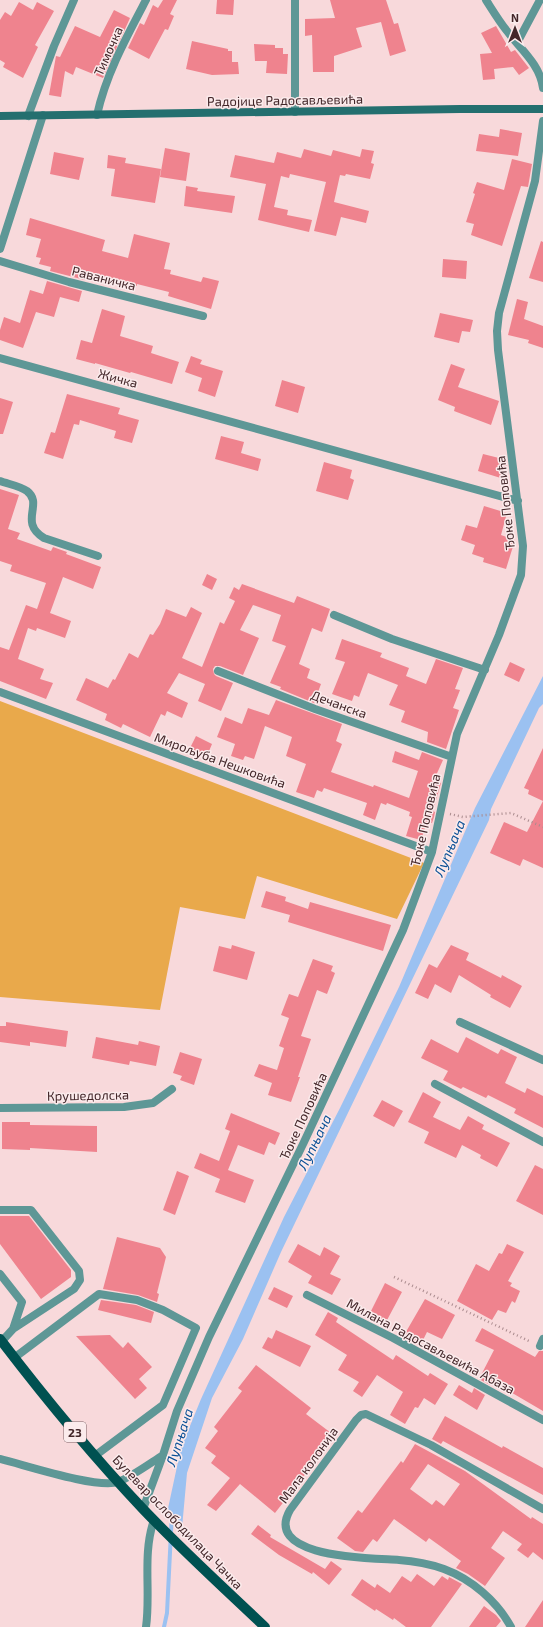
<svg xmlns="http://www.w3.org/2000/svg" width="543" height="1627" font-family="'Exo 2',sans-serif">
	<style>
		.green { fill: #e9a94b }
		.water { fill: #9bc1f1 }
		.lines { fill: none; stroke-linecap: round; stroke-linejoin: round }
		.stream { stroke: #9bc1f1; stroke-width: 4 }
		.building { fill: #ef838e; fill-rule: evenodd }
		.path { stroke: #aa8b8e; stroke-width: 2.5; stroke-dasharray: 1 3; stroke-linecap: butt }
		.lane { stroke: #5e9796; stroke-width: 8 }
		.street { stroke: #5e9796; stroke-width: 8 }
		.secondary { stroke: #246f6f; stroke-width: 8 }
		.primary { stroke: #005151; stroke-width: 10 }
		.labels { text-anchor: middle; dominant-baseline: central; stroke-width: 3; stroke-linejoin: round; paint-order: stroke }
		.shield { fill: #fbebec; stroke: #7a6164; stroke-width: 1 }
		.shield-label { font-size: 12px; font-weight: bold; fill: #432629 }
		.street-label { font-size: 13px; fill: #432629; stroke: #fbebec }
		.water-label { font-size: 14px; font-style: italic; fill: #0a4f95; stroke: #fbebec }
	</style>
	<rect width="100%" height="100%" fill="#f8d9db"/>
	<path class="green" d="M0,701L424,863L397,919L257,876L245,919L180,907L160,1010L0,997Z"/>
	<path class="water" d="M543,676V704L539,708L491,809L489,820L281,1252L243,1339L212,1398L187,1473L182,1528L167,1513L181,1448L201,1399L284,1217L340,1108L399,987L475,808Z"/>
	<g class="lines">
		<path class="stream" d="M164,1627L167,1613L172,1512"/>
	</g>
	<path class="building" d="M163,0H177L170,14L174,16L168,30L165,29L149,59L128,48L140,23L144,25L153,5L158,8Z
		M217,0H234L233,15L216,14Z
		M330,0H386L394,24L398,23L406,51L390,56L381,22L356,28L362,47L334,56V72H313L312,35L305,36V19L335,18Z
		M19,2L33,10L37,2L54,11L35,45L38,47L23,78L3,67L5,63L0,60V20L5,12L11,16Z
		M114,10L130,18L103,78L76,67L73,75L65,71L61,97L49,95L56,56L60,57L75,26L100,37Z
		M496,26L511,52L515,50L529,68L519,75L513,67L494,69L495,79L483,80L480,54L492,53L481,33Z
		M192,41L228,49V51H232V62H238L239,74L212,75L186,69Z
		M254,44L275,45V48H283V54H288L287,74L266,73L267,61H255Z
		M500,129L522,133L518,156L476,151L479,134L499,137Z
		M165,148L190,153L186,181L160,177Z
		M304,149L331,156L333,150L360,157L362,149L374,151L371,163L374,164L370,179L346,174L345,176L340,175L334,202L369,211L366,223L341,217L336,236L314,231L326,182L290,174L289,178L281,176L274,207L288,210L287,215L312,220L309,232L258,220L266,184L230,177L235,155L274,163L277,152L301,158Z
		M54,152L84,158L79,180L50,174Z
		M108,155L126,158L125,163L161,169L155,203L111,196L115,169L107,168Z
		M512,159L532,164L528,187L521,186L502,246L471,235L474,224L466,222L475,194L473,193L477,182L504,190Z
		M186,186L198,188L197,191L235,196L232,213L184,206Z
		M30,218L105,240L102,251L128,258L134,234L170,243L164,269L171,270L170,274L201,282L203,277L219,281L211,309L168,296L169,292L137,284V286L121,282L122,281L87,272L85,280L50,271L51,267L39,264L41,258L36,257L41,239L26,235Z
		M541,241L543,242V282L529,278Z
		M443,259L467,261L466,279L442,277Z
		M47,281L82,291L79,302L60,297L54,317L36,312L23,348L0,340V330L4,317L20,323L30,290L43,294Z
		M517,299L528,302L524,319L543,326V348L528,343L529,340L508,335Z
		M102,309L125,316L120,336L153,346L151,353L179,362L172,384L131,372L130,373L95,363V364L76,359L81,340L92,343Z
		M440,313L473,320L470,332L462,331L459,343L434,337Z
		M191,356L202,360L200,364L223,371L215,397L198,391L202,378L185,372Z
		M451,364L465,369L458,387L499,401L491,425L454,411L455,407L438,400Z
		M282,380L305,387L298,413L275,406Z
		M67,394L120,408L118,414L139,420L132,443L114,438L116,431L80,420L79,425L74,424L63,459L44,453L51,432L55,433Z
		M0,398L13,402L3,434H0Z
		M221,436L244,442L241,453L261,459L258,471L215,459Z
		M483,454L507,460V466L504,479L478,471Z
		M324,462L352,470L350,478L354,480L348,500L316,491Z
		M0,489L19,495L8,529L20,533L17,539L51,551L53,547L67,552L66,554L101,567L93,589L63,577L50,613L71,621L65,638L37,628L36,631L28,628L18,659L44,669L40,679L53,683L46,699L0,681V647L9,650L26,605L37,609L46,583L10,571L12,565L0,561Z
		M484,506L507,513L501,535L515,540L506,569L483,562L484,558L472,554L475,545L461,540L466,525L477,528Z
		M207,574L217,579L212,590L202,585Z
		M242,584L294,603L297,596L330,609L322,632L312,628L299,664L310,669L307,678L321,684L314,703L280,689L281,687L270,683L286,646L272,641L281,615L253,605L240,630L259,638L243,675L220,666H215L213,669L214,674L216,676L233,683L221,711L198,701L205,684L179,673L167,693L188,703L182,718L167,711L165,716L161,714L150,737L123,724L121,728L105,720L107,714L76,700L86,678L108,688L113,679L115,680L129,653L138,658L150,634L153,635L160,624L166,609L186,617L191,607L202,613L182,658L202,667L220,622L224,624L235,601L229,598L234,587L239,590Z
		M342,639L382,653L380,657L409,668L406,676L426,684L436,659L463,668L455,689L460,690L453,708L459,710L446,749L427,742L428,732L401,722L405,711L389,705L398,685L368,673L359,697L354,695L352,701L332,694L345,662L335,659Z
		M510,662L525,669L519,682L504,675Z
		M276,700L342,724L336,741L342,744L331,772L373,787L374,785L409,798L418,771L392,762L395,751L419,760L422,752L443,760L434,780L441,783L433,811L435,812L434,817L432,823L427,822L421,840L406,836L412,817L409,816L410,812L387,803L386,805L381,803L375,820L363,815L367,803L324,788L322,792L317,790L314,798L296,792L306,764L286,756L292,737L265,726L254,759L245,756L243,760L231,756L235,744L217,737L225,717L242,724L248,708L269,715Z
		M196,736L212,744L207,756L190,748Z
		M543,748V801L528,794L529,790L524,788Z
		M543,801V868L523,859L520,866L490,853L504,822L527,832Z
		M266,891L286,897L285,901L308,909L310,902L391,925L383,951L288,922L290,915L261,907Z
		M232,945L255,952L247,980L213,971L219,946L231,949Z
		M451,945L469,953L466,960L501,978L502,975L522,986L510,1008L490,997L491,995L459,975L451,993L435,984L428,999L415,993L429,964L437,968Z
		M313,959L333,966L331,971L335,973L327,994L317,990L301,1036L311,1039L298,1077H300L291,1102L268,1095L272,1083L254,1076L259,1064L277,1070L284,1048L279,1046L289,1018L281,1015L289,994L298,997Z
		M6,1022L68,1031L66,1047L30,1042V1046L0,1042V1026H6Z
		M96,1037L138,1045L139,1041L160,1046L156,1066L130,1061L129,1065L92,1058Z
		M466,1037L498,1054L501,1049L517,1057L505,1083L525,1093L527,1088L543,1096V1128L514,1113L516,1109L488,1095L486,1098L463,1087L461,1089L443,1080L448,1071L421,1058L431,1039L458,1053Z
		M180,1052L202,1059L194,1085L180,1080L182,1076L173,1073Z
		M423,1092L441,1102L433,1117L460,1130L468,1116L484,1125L482,1129L510,1143L497,1167L480,1158L481,1155L462,1145L456,1158L424,1143L429,1132L408,1122Z
		M382,1100L403,1111L394,1127L373,1116Z
		M231,1113L280,1133L275,1145L269,1142L264,1155L238,1145L228,1170L254,1180L245,1203L215,1192L220,1179L194,1168L200,1153L219,1161L230,1131L225,1129Z
		M2,1122H30V1125L97,1126V1152L30,1148V1150L2,1149Z
		M535,1165L543,1169V1215L516,1201Z
		M177,1171L189,1176L175,1215L163,1210Z
		M0,1216H29L71,1270V1277L41,1299L0,1244Z
		M117,1237L160,1248L166,1257L157,1293L159,1294L157,1302L138,1295L103,1289Z
		M298,1244L320,1256L324,1247L340,1256L330,1274L341,1279L332,1295L308,1283L312,1276L288,1262Z
		M507,1244L524,1252L508,1281L512,1283L510,1286L520,1291L515,1303L512,1301L506,1313L498,1310L492,1320L457,1301L476,1264L489,1271L499,1253L502,1254Z
		M385,1283L402,1292L386,1322L370,1313Z
		M274,1287L293,1296L287,1308L268,1299Z
		M425,1299L455,1315L442,1339L427,1332L420,1346L403,1337Z
		M101,1300L136,1305L154,1312L151,1323L98,1310Z
		M328,1312L338,1318L336,1322L393,1360L396,1355L428,1376L430,1373L448,1384L435,1405L424,1398L418,1408L415,1407L405,1424L390,1415L403,1392L377,1375L362,1397L353,1391L359,1382L338,1370L347,1355L315,1335Z
		M482,1328L535,1357L539,1351H543V1411L492,1381L490,1385L479,1379L494,1350L475,1341Z
		M276,1330L311,1346L300,1367L262,1348L268,1337L272,1339Z
		M110,1335L123,1348L128,1342L152,1367L139,1379L147,1388L135,1399L76,1336Z
		M256,1365L311,1408L306,1414L335,1436L275,1513L240,1484L216,1511L207,1505L230,1478L211,1463L216,1456L205,1448L218,1431L214,1427L242,1391L238,1388Z
		M459,1385L472,1393L474,1388L485,1395L477,1410L453,1395Z
		M445,1416L502,1448L503,1446L543,1468V1495L443,1441L441,1444L432,1439Z
		M415,1444L465,1471L531,1519L532,1517L543,1524V1560L533,1552L528,1558L517,1550L522,1544L503,1531L491,1548L505,1558L485,1586L468,1574L456,1568L461,1561L429,1538L426,1542L394,1519L377,1542L373,1539L363,1552L355,1551L337,1538L358,1510L362,1513L401,1461L403,1463ZM428,1464L460,1484L444,1506L436,1500L432,1505L410,1489Z
		M258,1525L271,1535L270,1537L325,1569L331,1561L342,1569L329,1585L313,1572L312,1574L279,1555L251,1534Z
		M417,1574L434,1586L442,1576L448,1580L449,1577L462,1584L431,1627H406L394,1618L393,1620L376,1609L375,1611L351,1595L362,1579L375,1588L377,1584L390,1593L402,1576L411,1582Z
		M543,1600V1627H525Z
		M484,1606L496,1615L501,1621L496,1627H469Z"/>
	<g class="lines">
		<path class="path" d="M450,814L463,817L511,813L543,827
			M394,1277L531,1342"/>
		<path class="lane" d="M0,1210H31L79,1271L80,1280L74,1289L13,1329
			M0,1274L22,1302L13,1329L2,1341
			M14,1358L99,1294L137,1300L163,1310L196,1328L163,1405L96,1455"/>
		<path class="street" d="M486,0C493,11 499,21 507,31C520,49 540,64 543,88
			M517,43L540,0
			M295,112V0
			M97,115C106,74 127,36 146,0
			M28,116L54,46L74,0
			M0,249L43,115
			M0,261L69,282L203,316
			M0,358L518,501
			M0,481C8,484 20,486 27,491C44,504 18,522 44,538L98,556
			M334,615L392,639L485,670
			M218,671L315,709L452,757
			M0,692L432,852
			M460,1022L543,1060
			M435,1084L543,1142
			M0,1108L124,1107L153,1103L172,1089
			M307,1295L393,1338L543,1420
			M540,1346L543,1339
			M0,1459C25,1465 97,1489 118,1482C133,1476 149,1464 163,1455
			M143,1509L163,1455L177,1411L209,1337L304,1142L403,930L432,852L457,734L499,635L521,575L523,546L498,350L497,331L499,313L535,181L543,121
			M146,1627C151,1592 142,1554 154,1520
			M511,1627C497,1601 471,1579 444,1569C430,1564 414,1561 399,1560C374,1558 262,1559 290,1510L356,1420L361,1415L366,1414L431,1445L543,1509"/>
		<path class="secondary" d="M0,116L460,109H543"/>
		<path class="primary" d="M0,1339C45,1398 92,1455 143,1509C182,1550 224,1588 265,1627"/>
	</g>
	<g class="labels">
		<rect class="shield" x="64" y="1422" width="22" height="20" rx="3"/>
		<g class="shield-label">
			<text x="75" y="1432">23</text>
		</g>
		<g class="street-label">
			<text transform="translate(108 51) rotate(-66)">Тимочка</text>
			<text transform="translate(285 100) rotate(-1)">Радојице Радосављевића</text>
			<text transform="translate(104 278) rotate(14)">Раваничка</text>
			<text transform="translate(118 378) rotate(15)">Жичка</text>
			<text transform="translate(505 503) rotate(-96)">Ђоке Поповића</text>
			<text transform="translate(339 704) rotate(20)">Дечанска</text>
			<text transform="translate(220 760) rotate(20)">Мирољуба Нешковића</text>
			<text transform="translate(425 820) rotate(-77)">Ђоке Поповића</text>
			<text transform="translate(88 1095) rotate(-1)">Крушедолска</text>
			<text transform="translate(303 1116) rotate(-65)">Ђоке Поповића</text>
			<text transform="translate(431 1346) rotate(28)">Милана Радосављевића Абаза</text>
			<text transform="translate(308 1465) rotate(-54)">Мала колонија</text>
			<text transform="translate(178 1522) rotate(46)">Булевар ослободилаца Чачка</text>
		</g>
		<g class="water-label">
			<text transform="translate(449 848) rotate(-67)">Лупњача</text>
			<text transform="translate(314 1142) rotate(-64)">Лупњача</text>
			<text transform="translate(179 1437) rotate(-72)">Лупњача</text>
		</g>
	</g>
	<g transform="translate(515 28)" stroke="#fbebec" stroke-width="3" paint-order="stroke">
	<path d="M0-3L7 15L0 10L-7 15Z" fill="#432629"/>
	<text y="-6" font-size="11" font-weight="bold" text-anchor="middle" fill="#432629">N</text>
	</g>
</svg>
